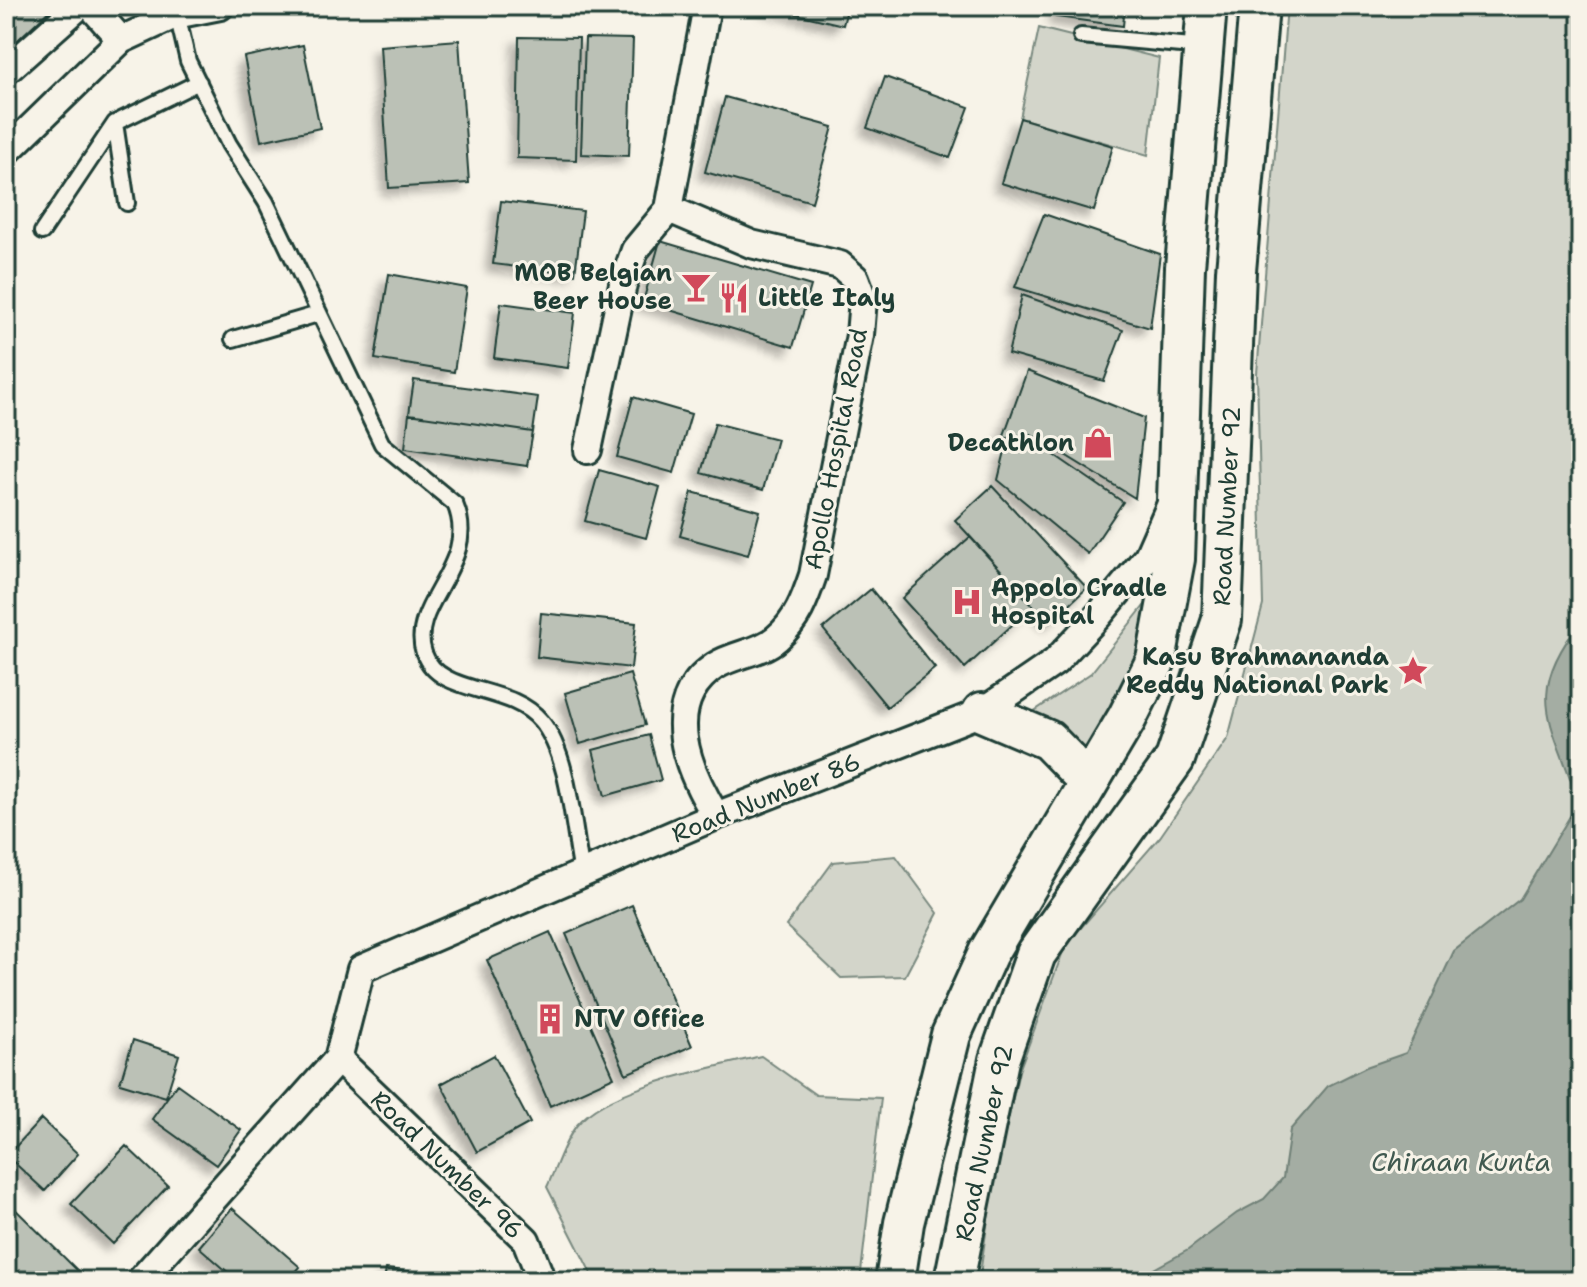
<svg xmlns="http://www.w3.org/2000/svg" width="1587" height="1287" font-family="'Shantell Sans',sans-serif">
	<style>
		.green { fill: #d3d5ca; stroke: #79897f; stroke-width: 2 }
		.water { fill: #a4ada3; stroke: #6f8077; stroke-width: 2 }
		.building { fill: #bbc1b6; stroke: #1f3d34; stroke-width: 2; filter: url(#shadow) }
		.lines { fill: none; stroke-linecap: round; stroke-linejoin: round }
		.service-casing { stroke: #1f3d34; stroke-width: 20 }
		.minor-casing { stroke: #1f3d34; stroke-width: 32 }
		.secondary-casing { stroke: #1f3d34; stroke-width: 44 }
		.service { stroke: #f7f3e8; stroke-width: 14 }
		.minor { stroke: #f7f3e8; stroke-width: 26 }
		.secondary { stroke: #f7f3e8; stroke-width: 38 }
		.labels { text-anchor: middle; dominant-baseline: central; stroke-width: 6; stroke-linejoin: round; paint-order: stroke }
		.poi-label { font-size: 24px; font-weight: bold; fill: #1f3d34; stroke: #f7f3e8; text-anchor: end }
		.street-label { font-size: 24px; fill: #1f3d34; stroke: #f7f3e8 }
		.water-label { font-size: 26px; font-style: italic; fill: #405950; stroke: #f7f3e8 }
	</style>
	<defs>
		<filter id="shadow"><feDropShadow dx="-7" dy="7" stdDeviation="4" flood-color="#0004"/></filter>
	</defs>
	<rect width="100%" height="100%" fill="#f7f3e8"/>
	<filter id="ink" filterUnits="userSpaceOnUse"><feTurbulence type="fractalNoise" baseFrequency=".0125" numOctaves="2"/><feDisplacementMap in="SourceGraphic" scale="16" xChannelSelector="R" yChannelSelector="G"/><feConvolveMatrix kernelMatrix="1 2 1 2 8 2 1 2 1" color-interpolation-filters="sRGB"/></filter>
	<g filter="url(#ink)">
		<path class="green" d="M1287,6H1581V1281H979L992,1191L1019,1071L1065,946L1160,837L1228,738L1263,605L1257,373Z
			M1039,28L1159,58L1148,155L1020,118Z
			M1155,592C1138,657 1122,692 1085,749L1065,729L1033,712L1091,673Z
			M896,856L938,913L905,976L841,978L786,926L833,862Z
			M761,1056L816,1095L881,1098L860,1281H595L547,1187C556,1168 564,1141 577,1125C609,1086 713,1068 761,1056Z"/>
		<path class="water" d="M1581,622V1281H1132L1188,1250L1237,1213L1264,1199L1283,1178L1290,1130L1328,1086L1366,1067L1406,1053L1454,951L1520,899L1578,803C1557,727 1519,698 1581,622Z"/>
		<path class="building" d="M6,6H54L6,51Z
			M763,6H848L843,25Z
			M1057,6H1125L1123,26L1056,17Z
			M519,37L579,38L576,160L517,158Z
			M585,38L633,39L629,156L581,154Z
			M459,40L469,183L389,188L380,46Z
			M303,45L320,128L261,141L244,57Z
			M885,77L969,107L950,158L867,128Z
			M725,97L833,127L812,202L705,172Z
			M1020,118L1113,146L1094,211L1001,183Z
			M501,201L583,211L575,274L493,264Z
			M1044,214L1160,254L1150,328L1015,287Z
			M660,241L811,286L793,347L643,302Z
			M389,274L467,288L454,372L375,359Z
			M1022,295L1123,330L1104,381L1008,354Z
			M501,303L575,313L568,368L494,358Z
			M1027,371L1144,418L1135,498L1031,434L1003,438Z
			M414,380L538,397L533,432L409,414Z
			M633,397L691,414L674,473L617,457Z
			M409,414L533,432L527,466L405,448Z
			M715,423L777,439L763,490L701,473Z
			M1037,443L1123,502L1088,554L998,480L1005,451Z
			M599,470L660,487L646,538L585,521Z
			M992,486L1087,588L1049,623L955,520Z
			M692,492L760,511L748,555L680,536Z
			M970,537L1033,606L965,668L902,598Z
			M871,589L935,668L887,707L823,629Z
			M541,613L636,623L631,668L537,657Z
			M630,674L645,725L580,744L565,693Z
			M649,735L661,780L605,796L593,750Z
			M632,905L692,1046L626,1074L566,934Z
			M550,932L614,1077L550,1106L487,960Z
			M133,1040L179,1055L166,1097L120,1083Z
			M494,1055L530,1123L477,1152L441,1084Z
			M177,1084L241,1130L216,1165L152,1119Z
			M41,1119L78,1154L45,1191L7,1156Z
			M126,1146L168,1186L113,1244L71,1204Z
			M6,1200L80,1273L72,1281H21L6,1266Z
			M232,1208L300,1267L288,1281H238L199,1247Z
			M386,1269L446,1275L445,1281H384Z"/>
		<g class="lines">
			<g class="service-casing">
				<path id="service" d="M176,10L188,61L229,144L266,202L382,444L455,504C481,564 407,604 424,653C439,697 510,683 541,721C570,755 573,830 582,873
					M1081,36L1203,47
					M115,123L127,203
					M42,232L115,123L199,82
					M233,339L318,314"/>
			</g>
			<g class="minor-casing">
				<path id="minor" d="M91,6L121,40
					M707,6L669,209L751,244L840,265L855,278L863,299L860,335L813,575C805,599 797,621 777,638C760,653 733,654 715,666C658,704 689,772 716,816
					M6,71L79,6
					M6,152L121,40L175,15L220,6
					M588,450L623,284L635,250L669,209
					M338,1059L526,1240L542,1281
					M140,1281L338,1059L361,969L716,816L982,712L1055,662L1099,615L1148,556L1170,506"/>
			</g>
			<g class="secondary-casing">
				<path id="secondary" d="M982,712L1048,740L1088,781
					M895,1281L904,1223L951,1035L988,953L1127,718L1156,660L1175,559L1185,267L1207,6
					M954,1281L999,1060L1036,954L1175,759L1222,620L1236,271L1259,6"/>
			</g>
			<use href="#service" class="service"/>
			<use href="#minor" class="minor"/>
			<use href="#secondary" class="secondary"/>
		</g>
	</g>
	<defs>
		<g id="bar-bare" transform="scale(2.4)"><path d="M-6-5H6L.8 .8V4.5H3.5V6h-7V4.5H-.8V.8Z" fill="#d1495b" stroke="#f7f3e8" stroke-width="2.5" paint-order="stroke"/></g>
		<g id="restaurant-bare" transform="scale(2.4)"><path d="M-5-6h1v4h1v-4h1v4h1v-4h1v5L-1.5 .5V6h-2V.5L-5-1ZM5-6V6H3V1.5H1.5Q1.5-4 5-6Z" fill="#d1495b" stroke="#f7f3e8" stroke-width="2.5" paint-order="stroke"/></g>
		<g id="shop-bare" transform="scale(2.4)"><path d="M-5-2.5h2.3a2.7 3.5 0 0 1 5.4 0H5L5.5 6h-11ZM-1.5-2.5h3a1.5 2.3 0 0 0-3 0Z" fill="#d1495b" stroke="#f7f3e8" stroke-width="2.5" paint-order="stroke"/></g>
		<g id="hospital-bare" transform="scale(2.4)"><path d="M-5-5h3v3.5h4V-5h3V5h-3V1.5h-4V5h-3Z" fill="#d1495b" stroke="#f7f3e8" stroke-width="2.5" paint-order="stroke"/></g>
		<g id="sight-bare" transform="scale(2.4)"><path d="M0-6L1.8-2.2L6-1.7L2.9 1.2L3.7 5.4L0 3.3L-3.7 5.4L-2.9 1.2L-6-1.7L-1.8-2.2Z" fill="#d1495b" stroke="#f7f3e8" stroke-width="2.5" paint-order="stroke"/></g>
		<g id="building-bare" transform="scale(2.4)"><path d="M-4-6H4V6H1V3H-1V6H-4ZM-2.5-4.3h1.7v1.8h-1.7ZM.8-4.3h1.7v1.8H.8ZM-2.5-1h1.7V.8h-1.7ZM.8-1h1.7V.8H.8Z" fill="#d1495b" stroke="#f7f3e8" stroke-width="2.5" paint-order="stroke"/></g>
	</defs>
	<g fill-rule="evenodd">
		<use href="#bar-bare" x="696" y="287"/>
		<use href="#restaurant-bare" x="734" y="298"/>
		<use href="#shop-bare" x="1098" y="443"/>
		<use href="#hospital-bare" x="967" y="602"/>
		<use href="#sight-bare" x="1413" y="671"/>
		<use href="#building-bare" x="550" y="1019"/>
	</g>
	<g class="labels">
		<g class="poi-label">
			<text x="672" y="273">MOB Belgian<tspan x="672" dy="28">Beer House</tspan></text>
			<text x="758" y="298" text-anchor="start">Little Italy</text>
			<text x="1074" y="443">Decathlon</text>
			<text x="991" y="588" text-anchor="start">Appolo Cradle<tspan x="991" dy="28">Hospital</tspan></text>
			<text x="1389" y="657">Kasu Brahmananda<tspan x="1389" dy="28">Reddy National Park</tspan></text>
			<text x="574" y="1019" text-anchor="start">NTV Office</text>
		</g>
		<g class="street-label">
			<text transform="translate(836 449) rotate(-79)">Apollo Hospital Road</text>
			<text transform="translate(1227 506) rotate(-87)">Road Number 92</text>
			<text transform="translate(766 798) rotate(-22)">Road Number 86</text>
			<text transform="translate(984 1143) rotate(-78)">Road Number 92</text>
			<text transform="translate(447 1165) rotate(44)">Road Number 96</text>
		</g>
		<g class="water-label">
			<text x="1461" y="1161">Chiraan Kunta</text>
		</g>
	</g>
	<rect width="1587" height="1287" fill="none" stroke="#f7f3e8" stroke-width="32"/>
	<rect x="16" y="16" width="1555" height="1255" fill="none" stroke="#1f3d34" stroke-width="3" filter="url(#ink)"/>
</svg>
